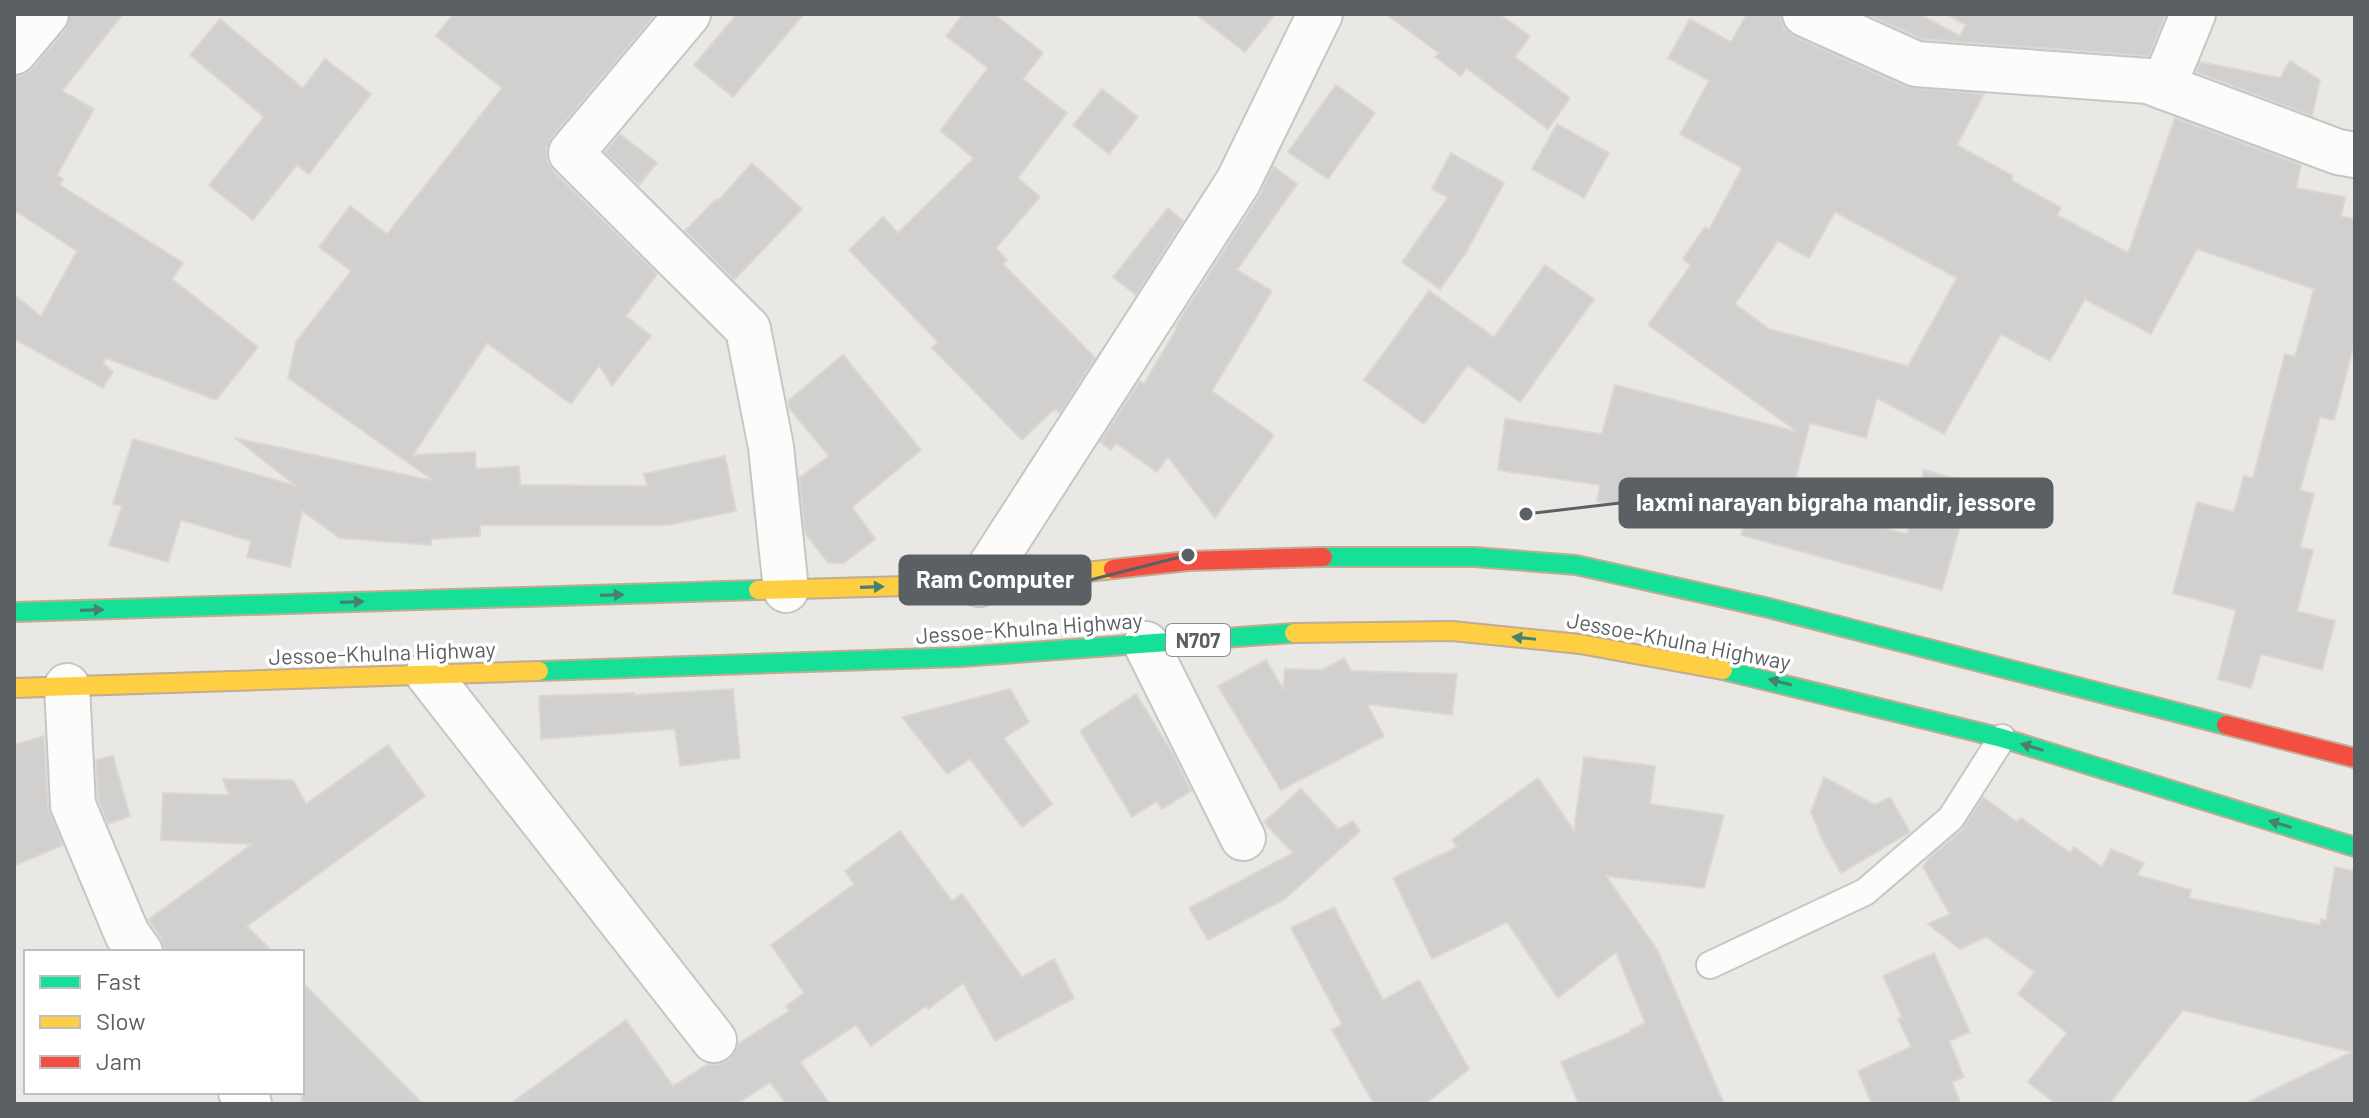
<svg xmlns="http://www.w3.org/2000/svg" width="2369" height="1118" font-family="Barlow,sans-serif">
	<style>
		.building { fill: #d2d0cf; stroke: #dad7d4; stroke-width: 2; fill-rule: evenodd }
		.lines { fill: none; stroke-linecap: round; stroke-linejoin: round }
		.lane-casing { stroke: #c6c6c6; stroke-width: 30 }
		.street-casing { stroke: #c6c6c6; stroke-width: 48 }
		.fast-casing { stroke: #c1ab92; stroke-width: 22 }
		.slow-casing { stroke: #c1ab92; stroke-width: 22 }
		.jam-casing { stroke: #c1ab92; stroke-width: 22 }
		.lane { stroke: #fcfcfb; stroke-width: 26 }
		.street { stroke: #fcfcfb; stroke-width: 44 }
		.fast { stroke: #16e098; stroke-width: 18 }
		.slow { stroke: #ffcf43; stroke-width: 18 }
		.jam { stroke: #f24e42; stroke-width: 18 }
		.oneway { fill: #498070 }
		.labels { text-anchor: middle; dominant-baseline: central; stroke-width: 7; stroke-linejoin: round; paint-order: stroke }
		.shield { fill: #fff; stroke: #8c9092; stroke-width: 2 }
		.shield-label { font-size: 20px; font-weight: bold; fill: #5a6063 }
		.street-label { font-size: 22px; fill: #5a6063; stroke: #fff }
		.leader { fill: none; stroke: #5a6063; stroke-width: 3 }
		.callout-dot { fill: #5a6063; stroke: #fff; stroke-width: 3 }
		.callout { fill: #5a6063; stroke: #5a6063; stroke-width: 3 }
		.callout-label { font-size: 24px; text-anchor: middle; font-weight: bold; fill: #fff }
	</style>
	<rect width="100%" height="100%" fill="#eae8e5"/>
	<path class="building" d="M70,14H123L62,91L94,109L57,175L63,179L60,185L183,263L172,279L258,347L216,400L106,358L103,363L113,372L103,388L14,339V295L41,316L77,251L14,210V76L23,75L33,68L65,30Z
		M453,14H649L653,17L552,137L546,149L547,161L553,171L657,274L626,316L651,336L612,386L599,365L571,404L487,343L413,455L475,452L476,469L519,466L520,485L647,486L644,474L725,456L736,511L668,525H480V536L431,539V545L340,538L302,511L290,567L247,557L251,541L181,520L168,562L109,545L122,506L113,504L133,439L296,486L235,438L434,481L288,378L296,342L351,271L319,247L350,206L387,234L502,88L436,36Z
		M737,14H804L733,97L694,65Z
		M963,14H994L1043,53L1023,79L1067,113L1018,178L1040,197L996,248L1007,260L1003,264L1095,358L1060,413L1054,409L1022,440L932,348L938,342L849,250L883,217L898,233L974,158L940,131L988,68L946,36Z
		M1196,14H1275L1245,52Z
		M1386,14H1499L1530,36L1515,57L1570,98L1548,129L1466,68L1461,76L1435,57L1439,53Z
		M1747,14H1780L1784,28L1795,37L1906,87L1984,94L1957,145L2013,176L2011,180L2061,208L2057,215L2128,253L2175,118L2301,165L2296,188L2345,197L2341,216L2355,219V341L2334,420L2320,417L2300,490L2314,494L2300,547L2313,550L2297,611L2335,621L2322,670L2261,654L2251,688L2218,679L2236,610L2173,593L2197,502L2234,512L2244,476L2253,478L2285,354L2295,357L2314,289L2197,249L2151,334L2085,299L2050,361L2001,334L1944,434L1877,398L1866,438L1810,423L1789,503L1907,534L1924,470L1972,483L1942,590L1741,535L1745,522L1597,501L1600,485L1498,470L1505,419L1602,434L1615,385L1798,432L1648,325L1691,265L1683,259L1705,227L1709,230L1742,168L1680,134L1709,81L1668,58L1690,19L1731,42ZM1835,212L1957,278L1908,366L1769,329L1735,304L1778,241L1809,258Z
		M1866,14H1919L1960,36L1966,25L1946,14H2166L2149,56L1922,39Z
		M220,19L303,88L325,59L371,94L309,174L297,165L253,220L209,185L264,117L190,55Z
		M2290,61L2320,80L2312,116L2196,72L2200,62L2280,78Z
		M1336,85L1375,113L1328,179L1288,152Z
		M1102,89L1138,117L1109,154L1073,125Z
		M1557,124L1609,153L1584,198L1532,169Z
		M620,134L657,163L639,185L605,152Z
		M1451,153L1504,183L1465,254L1440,289L1402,262L1448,197L1432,189Z
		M752,163L802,209L734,280L685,231L716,199L718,201Z
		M1273,166L1297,184L1237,270L1272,291L1212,391L1274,435L1215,518L1168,457L1157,472L1116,443L1111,450L1100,442L1140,381L1144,384L1177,328L1175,327L1259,196Z
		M1168,208L1183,221L1136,295L1113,277Z
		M1545,265L1594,299L1520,402L1468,365L1424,424L1364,380L1429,291L1494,337Z
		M843,355L921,450L852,507L875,539L844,563H828L805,533L799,478L829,456L789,408L788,401Z
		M1344,658L1351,671L1457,674L1452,715L1367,704L1384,736L1281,790L1218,686L1266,660L1283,689L1285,669L1322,670Z
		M733,689L740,758L680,766L675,729L541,739L539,696L634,693V695Z
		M1010,689L1029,722L1004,738L1052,804L1022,827L970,759L947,774L902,717Z
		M1136,694L1173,754L1191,791L1162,809L1157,801L1132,817L1080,731Z
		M44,736L48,807L63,845L14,866V745Z
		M388,745L425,796L247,926L273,952H165L161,938L148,920L252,844L161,840L163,793L229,795L223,779L293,780L306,804Z
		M113,756L130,816L108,824L98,799L96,760Z
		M1584,757L1655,766L1650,804L1724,815L1704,888L1606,876L1658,951L1724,1104H1579L1561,1062L1631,1032L1630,1030L1645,1023L1616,952L1558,998L1507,922L1432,959L1393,878L1457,847L1452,840L1538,778L1574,831Z
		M1824,777L1875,805L1890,797L1910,832L1841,873L1822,839L1811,812Z
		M1301,789L1338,829L1353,821L1360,831L1285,899L1208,940L1189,908L1293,853L1264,822Z
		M1983,797L2017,822L2021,818L2070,853L2074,847L2102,867L2111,849L2144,863L2137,875L2191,890L2189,898L2320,925L2321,919L2326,920L2335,867L2355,871V1104H2244L2352,1052L2183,1010L2109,1104H2056L2028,1082L2067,1033L2018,994L2035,972L1986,937L1960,949L1928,924L1950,914L1923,867L1929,858L1962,830Z
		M900,831L952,901L962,894L1022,977L1054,959L1074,998L995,1041L963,983L928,1009L926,1006L871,1046L856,1025L800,1062L830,1104H786L770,1082L737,1104H510L626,1020L673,1086L708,1064L718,1065L729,1060L738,1044L789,1011L786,1006L804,993L771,945L854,884L845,871Z
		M1334,907L1383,1000L1419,980L1469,1069L1425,1104H1374L1332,1030L1342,1024L1291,928Z
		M1934,953L1970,1032L1949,1041L1964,1077L1952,1082L1961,1104H1872L1858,1071L1911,1047L1898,1019L1902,1017L1883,976Z
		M302,982L423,1104H302Z"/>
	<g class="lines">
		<g class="lane-casing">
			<path id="lane" d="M1710,965L1865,892L1951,818L2002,738"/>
		</g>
		<g class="street-casing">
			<path id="street" d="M688,14L571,153L748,329L771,447L786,590
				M1805,14L1916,64L2148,81L2338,152L2355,155
				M14,52L46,14
				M2163,87L2193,14
				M979,584L1238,182L1320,14
				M1146,644L1243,838
				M428,674L714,1040
				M67,686L73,805L127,934L140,952
				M241,1092L249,1104"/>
		</g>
		<g class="fast-casing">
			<path id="fast" d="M1323,557H1474L1576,565L1769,608L2226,725
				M14,612L758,590
				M1723,670L2002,738L2355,847
				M539,671L961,657L1294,633"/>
		</g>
		<g class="slow-casing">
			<path id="slow" d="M758,590L979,584L1113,569
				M1294,633L1452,631L1580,644L1723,670
				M14,688L539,671"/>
		</g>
		<g class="jam-casing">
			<path id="jam" d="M1113,569L1188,561L1323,557
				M2226,725L2355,758"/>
		</g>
		<use href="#lane" class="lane"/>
		<use href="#street" class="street"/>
		<use href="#fast" class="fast"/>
		<use href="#slow" class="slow"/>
		<use href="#jam" class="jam"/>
	</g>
	<defs><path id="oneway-solid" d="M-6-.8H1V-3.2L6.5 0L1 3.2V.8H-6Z" transform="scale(2)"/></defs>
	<g class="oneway">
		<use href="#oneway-solid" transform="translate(872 587) rotate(-2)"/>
		<use href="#oneway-solid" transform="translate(612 595) rotate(-2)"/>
		<use href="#oneway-solid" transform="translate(352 602) rotate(-2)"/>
		<use href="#oneway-solid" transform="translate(92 610) rotate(-2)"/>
		<use href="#oneway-solid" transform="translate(1524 638) rotate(-174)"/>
		<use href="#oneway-solid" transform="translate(1780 682) rotate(-166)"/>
		<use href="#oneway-solid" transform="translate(2032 747) rotate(-163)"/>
		<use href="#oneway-solid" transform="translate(2280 824) rotate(-163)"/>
	</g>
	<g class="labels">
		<rect class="shield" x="1166" y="624" width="64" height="32" rx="6"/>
		<g class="shield-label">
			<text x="1198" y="640">N707</text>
		</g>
		<g class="street-label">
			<text transform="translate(1029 627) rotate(-4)">Jessoe-Khulna Highway</text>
			<text transform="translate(1679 640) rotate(11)">Jessoe-Khulna Highway</text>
			<text transform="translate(382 652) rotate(-2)">Jessoe-Khulna Highway</text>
		</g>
	</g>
	<path class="leader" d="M1526 514L1620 503M1188 555L1090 580"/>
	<g class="callout-dot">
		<circle cx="1526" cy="514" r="8"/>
		<circle cx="1188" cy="555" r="8"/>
	</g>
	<g class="callout">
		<rect x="1620" y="479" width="432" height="48" rx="8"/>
		<rect x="900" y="556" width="190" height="48" rx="8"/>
	</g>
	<g class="callout-label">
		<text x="1836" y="511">laxmi narayan bigraha mandir, jessore</text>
		<text x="995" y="588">Ram Computer</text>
	</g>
	<rect width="2369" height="1118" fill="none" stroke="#5a6063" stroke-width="32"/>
	<rect x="24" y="950" width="280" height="144" fill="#ffffff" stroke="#bdbfc1" stroke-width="2"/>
	<rect x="40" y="976" width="40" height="12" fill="#16e098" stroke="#bdbfc1" stroke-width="2"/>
	<text x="96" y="990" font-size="24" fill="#5a6063">Fast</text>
	<rect x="40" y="1016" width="40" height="12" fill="#ffcf43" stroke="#bdbfc1" stroke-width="2"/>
	<text x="96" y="1030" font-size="24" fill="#5a6063">Slow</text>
	<rect x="40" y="1056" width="40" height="12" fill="#f24e42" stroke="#bdbfc1" stroke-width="2"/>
	<text x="96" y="1070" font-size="24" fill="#5a6063">Jam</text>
</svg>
